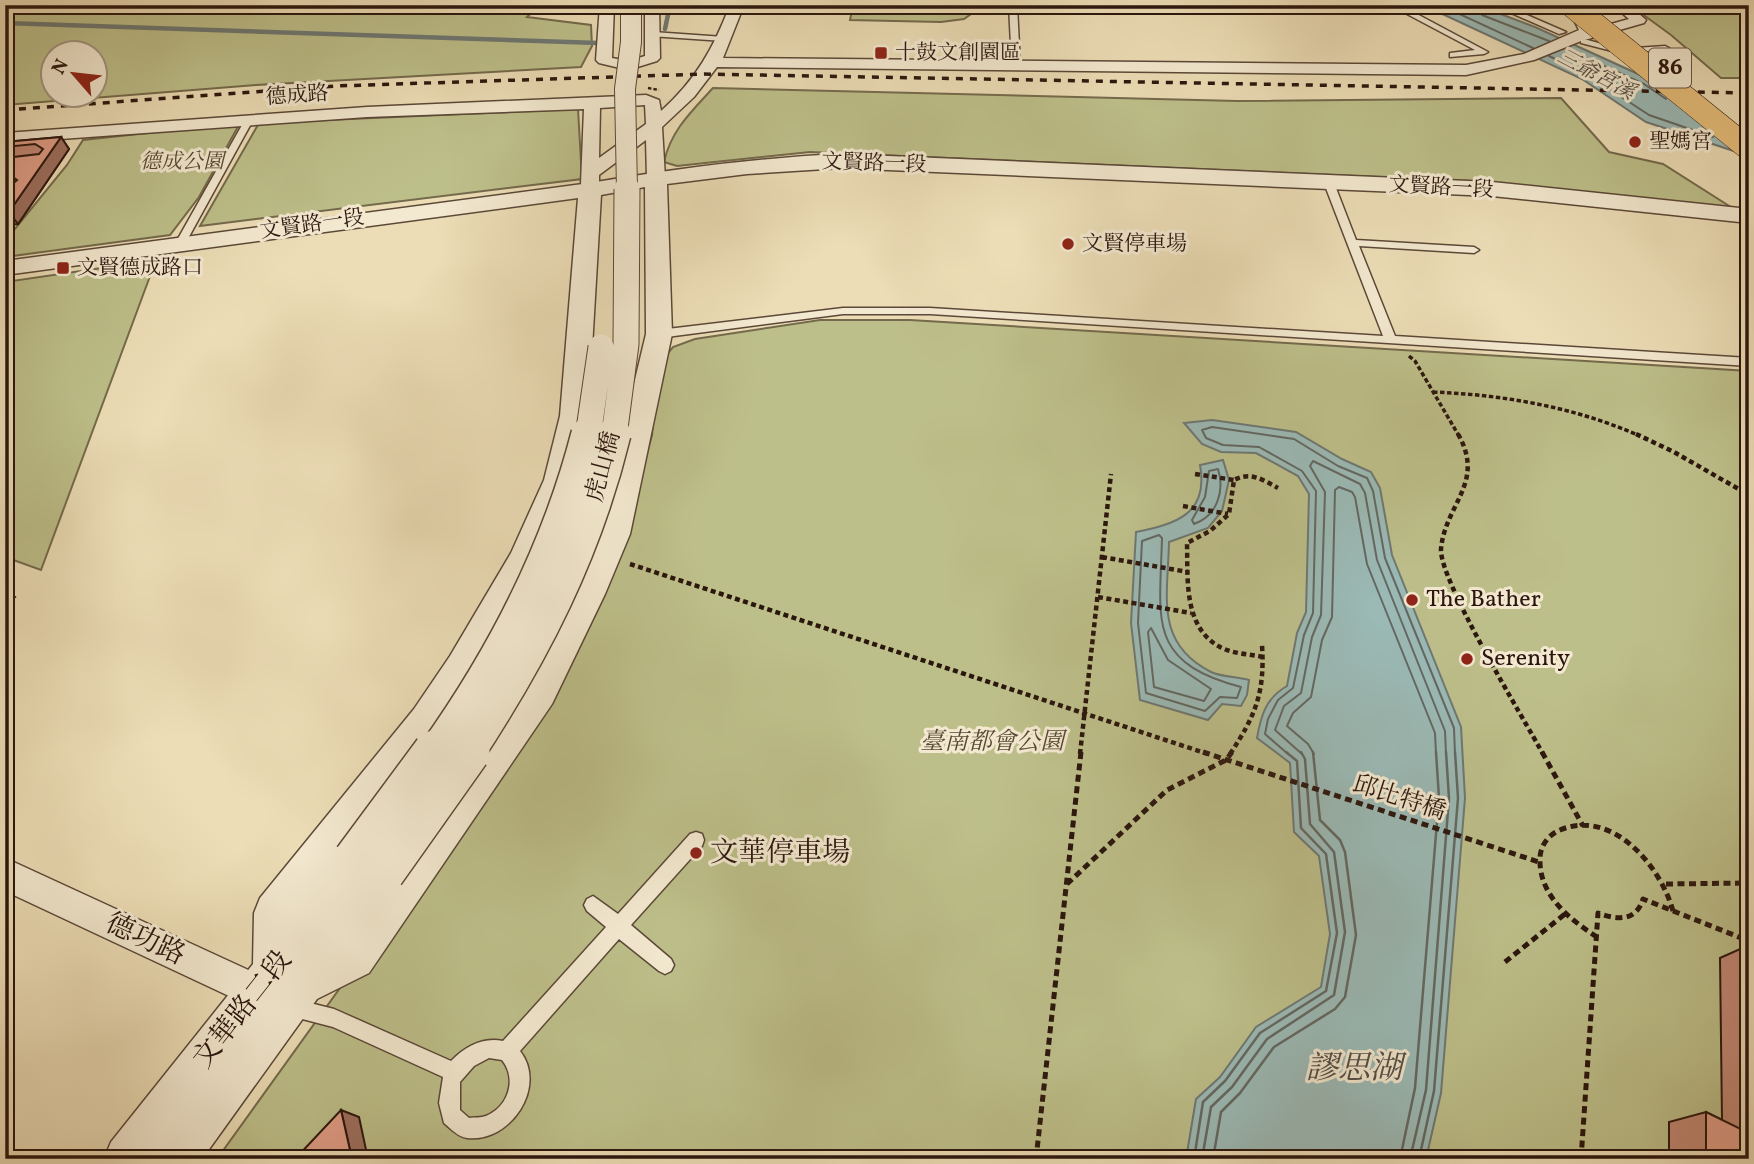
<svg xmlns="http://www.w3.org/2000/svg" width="1754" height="1164" font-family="Vollkorn,'Noto Serif TC',serif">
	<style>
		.green { fill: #bdbf8a; stroke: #746a4c; stroke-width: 2; fill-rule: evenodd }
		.water { fill: #9bbab6; stroke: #6e7873; stroke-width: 2 }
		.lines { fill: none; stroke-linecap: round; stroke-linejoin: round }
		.shore-far1 { stroke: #636862; stroke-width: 2 }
		.shore { stroke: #636862; stroke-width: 2.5 }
		.stream { stroke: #6e7873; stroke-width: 4.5 }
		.service-casing { stroke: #5b4838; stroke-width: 3 }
		.minor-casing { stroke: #5b4838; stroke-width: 3 }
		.tertiary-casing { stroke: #5b4838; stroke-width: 3 }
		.path-far2 { stroke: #2b160e; stroke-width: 3.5; stroke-dasharray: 4.5 2.5; stroke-linecap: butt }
		.path-far1 { stroke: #2b160e; stroke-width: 4.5; stroke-dasharray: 5 3.5; stroke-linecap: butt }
		.path { stroke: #2b160e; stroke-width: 5; stroke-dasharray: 7 4.5; stroke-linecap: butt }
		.service { fill: #f3e9d0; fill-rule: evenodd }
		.minor { fill: #f3e9d0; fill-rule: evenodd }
		.tertiary { fill: #f3e9d0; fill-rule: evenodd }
		.rail { stroke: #2b160e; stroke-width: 3.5; stroke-dasharray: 7 7; stroke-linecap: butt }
		.tertiary-bridge-far3-casing { stroke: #5b4838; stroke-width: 22; stroke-linecap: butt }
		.tertiary-bridge-far2-casing { stroke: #5b4838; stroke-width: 27; stroke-linecap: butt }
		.tertiary-bridge-far1-casing { stroke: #5b4838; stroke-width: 36; stroke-linecap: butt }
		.tertiary-bridge-casing { stroke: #5b4838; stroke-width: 46; stroke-linecap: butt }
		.trunk-bridge-casing { stroke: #2b160e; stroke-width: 24; stroke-linecap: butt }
		.path-bridge { stroke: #2b160e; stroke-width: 2.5; stroke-dasharray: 3.5 2; stroke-linecap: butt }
		.tertiary-bridge-far3 { stroke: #f3e9d0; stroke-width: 20 }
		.tertiary-bridge-far2 { stroke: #f3e9d0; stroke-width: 25 }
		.tertiary-bridge-far1 { stroke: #f3e9d0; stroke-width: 33 }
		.tertiary-bridge { stroke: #f3e9d0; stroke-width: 43 }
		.trunk-bridge { stroke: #e6be7b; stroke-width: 23 }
		.wall { fill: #c28875; stroke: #2b160e; stroke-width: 2 }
		.shaded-wall { fill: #9e6f5f; stroke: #2b160e; stroke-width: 2 }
		.building { fill: #e19e88; stroke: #2b160e; stroke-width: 2 }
		.poi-dot { fill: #8f2418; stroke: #f3e9d0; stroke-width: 2.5 }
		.labels { text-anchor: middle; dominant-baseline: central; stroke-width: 6; stroke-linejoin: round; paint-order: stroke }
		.far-poi-label { font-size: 21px; fill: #2b160e; stroke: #f3e9d0; text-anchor: start }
		.far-water-label { font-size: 21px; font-style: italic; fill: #524f49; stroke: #f3e9d0 }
		.far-street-label { font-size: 21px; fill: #2b160e; stroke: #f3e9d0 }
		.far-park-label { font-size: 21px; font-style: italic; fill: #574933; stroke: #f3e9d0 }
		.shield { fill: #f3e9d0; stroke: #675548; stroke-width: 2 }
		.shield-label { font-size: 23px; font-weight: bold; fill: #2b160e }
		.street-label { font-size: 24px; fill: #2b160e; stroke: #f3e9d0 }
		.poi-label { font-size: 24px; fill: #2b160e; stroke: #f3e9d0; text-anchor: start }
		.park-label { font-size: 24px; font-style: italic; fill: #574933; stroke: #f3e9d0 }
		.near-poi-label { font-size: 28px; fill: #2b160e; stroke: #f3e9d0; text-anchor: start }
		.near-street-label { font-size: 28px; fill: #2b160e; stroke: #f3e9d0 }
		.near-water-label { font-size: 32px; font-style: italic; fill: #524f49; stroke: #f3e9d0 }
	</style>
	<rect width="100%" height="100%" fill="#ecddb6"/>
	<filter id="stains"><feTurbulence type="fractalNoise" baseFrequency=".00286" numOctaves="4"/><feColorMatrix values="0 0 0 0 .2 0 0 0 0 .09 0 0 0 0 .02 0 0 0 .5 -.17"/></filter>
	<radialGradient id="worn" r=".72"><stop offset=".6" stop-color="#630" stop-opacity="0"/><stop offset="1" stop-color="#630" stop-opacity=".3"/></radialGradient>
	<path class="green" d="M5,5H540L527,17L591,25L592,46L581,67L256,85L5,105V20L12,14L5,13ZM52,52H94V94H52Z
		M853,5H1056V7H981L964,19L941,22L850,20Z
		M1630,5H1749V78H1721L1671,35Z
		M713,88L1237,101L1561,98L1609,152L1663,164L1734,209L1471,181L810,152L677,166L664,162C671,130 692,111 713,88Z
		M578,109L582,179L200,226L259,123Z
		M240,123L199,197L170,235L5,257V241L67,165L83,140Z
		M156,260L41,570L5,557V282Z
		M820,320H910L1749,371V1159H217L537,714L618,560L652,435L658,365L673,347L695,339Z"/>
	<path class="water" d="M1423,5H1477L1535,27L1647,78L1702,114L1749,130V156L1646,122L1582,79Z
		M1212,420L1296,432L1342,459L1371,472L1380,488L1392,555L1461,727L1465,798L1441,1093L1426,1159H1186L1196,1099L1220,1077L1256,1027L1321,987L1330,934L1319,856L1294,832L1290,763L1257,738C1261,715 1266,698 1287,686L1297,633L1306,612L1309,494L1298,476L1256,453L1221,452L1202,444L1184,423Z
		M1223,460L1229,480L1222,511L1208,528L1169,542C1168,596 1154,643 1211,672C1222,677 1238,677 1249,680L1247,695L1241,706L1222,704L1208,720L1140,700L1131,623L1136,532C1176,524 1209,514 1200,465Z"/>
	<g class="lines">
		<path class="shore-far1" d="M1440,5L1533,48
			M1478,5L1482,15L1549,41
			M1566,49L1644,84L1666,99
			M1549,56L1585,73L1649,115L1713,137
			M1218,469C1225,491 1217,516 1194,524L1192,520L1205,497L1209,471Z
			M1159,535L1162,538C1160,620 1146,662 1241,687L1237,698L1220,697L1205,711L1146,693L1138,623L1142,541Z
			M1151,628L1168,660L1211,689L1204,701L1154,687L1148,632Z
			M1288,754L1265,734L1268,719L1278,700L1293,688L1304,635L1313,613L1316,491L1302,471L1259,447L1223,445L1206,438L1202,430L1212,427L1294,439L1338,466L1367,478L1373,491L1385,558L1454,728L1455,754
			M1302,754L1275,730L1284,706L1301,693L1312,637L1321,615L1325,492L1310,466L1313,461L1360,484L1365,493L1377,560L1445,731L1446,754
			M1314,754L1308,744L1287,726L1293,713L1311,697L1322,640L1332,617L1335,490L1339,487L1352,492L1355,497L1367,564L1435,733L1436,754"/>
		<path class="shore" d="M1194,1159L1203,1102L1225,1081L1260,1033L1326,991L1337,933L1326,854L1301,828L1297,761L1286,752
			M1202,1159L1211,1107L1232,1087L1267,1039L1334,995L1345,932L1334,852L1310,824L1305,759L1301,752
			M1213,1159L1221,1112L1240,1093L1274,1047L1335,1009L1345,997L1356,935L1345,852L1340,840L1320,820L1313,752
			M1400,1159L1415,1088L1439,798L1436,752
			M1410,1159L1426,1090L1449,798L1446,752
			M1419,1159L1434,1091L1458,798L1455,752"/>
		<path class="stream" d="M909,5L930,12
			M1025,11L1179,10L1178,5
			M5,23L598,43
			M665,29L670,5"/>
		<g class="service-casing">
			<path id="service" d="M1009,5H1017L1020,66L1016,68L1012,66Z
				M1390,5H1400L1488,52L1484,54L1450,57V53L1475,50Z
				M1493,5H1504L1566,32L1559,34Z
				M653,32L724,37L728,39L724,41L650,36V32Z
				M1584,39L1620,49L1665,46L1669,48L1665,50L1620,53L1581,43V39Z
				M246,118L253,120L185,244L176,246L175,244Z
				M1329,180L1334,183L1356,240L1474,247L1479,250L1474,253L1359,246L1395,336L1749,358V366L930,314H843L659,338L653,334L659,330L843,308H930L1383,336L1324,183Z
				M696,832L702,834L704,840L702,846L631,925L671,959L674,965L671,971L665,974L659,971L619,939L520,1051C548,1087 510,1143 467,1138C458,1137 450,1128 444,1123L439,1103L443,1077L333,1027L283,1014L281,1007L283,1000L290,998L334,1009L451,1061C466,1046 483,1037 503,1041L606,927L587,911L584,905L587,899L593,896L618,914L690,834ZM489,1058L502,1060C517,1079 509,1106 486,1116C481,1118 474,1117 469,1118L460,1110V1082L474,1066Z"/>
		</g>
		<g class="minor-casing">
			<path id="minor" d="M600,5H614L612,58L628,61L645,56V5H659L660,58L657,61L628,70L599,63L596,60Z
				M730,5H744L723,58L1466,65L1524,54L1579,30L1574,20L1559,5C1577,5 1585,13 1593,29L1629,19L1613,5H1629L1646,20L1644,23L1581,41L1534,60L1466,75L717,67L694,97L662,127L665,178L662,182H650L647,178L646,140L599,175V184L590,189L581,184L584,109L367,117L5,143V133L367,107L646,95L659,100L661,111C696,80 714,47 730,5ZM645,105L646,124L599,158L600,108Z
				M5,858L270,980L276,992L270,1004L258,1010L246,1004L5,891Z"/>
		</g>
		<g class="tertiary-casing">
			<path id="tertiary" d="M841,154L1492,182L1749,209V223L1492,196L841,168L747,174L667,184L672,334L630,534L605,594L552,704L369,973L317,999L202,1159H104L111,1142L253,964L254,913L260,898L414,709L450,656L511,553L544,480L560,416L578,198L5,275V261L590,183C673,169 756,158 841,154ZM645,187L646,334L598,534L526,682L398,860L383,852L374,856L369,846L356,841L440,731L476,678L542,556L574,480L588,416L601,195Z"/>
		</g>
		<path class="path-far2" d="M1409,356L1415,361L1459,436
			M1433,392C1505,395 1574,407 1640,436"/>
		<path class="path-far1" d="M1458,434C1486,483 1445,504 1441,549C1439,580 1524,719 1543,754
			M1636,434L1674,452L1749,495
			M1195,474L1234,480
			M1183,506L1228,514
			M1102,557L1188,572
			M630,564L1208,754
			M1098,597L1191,613
			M1263,657C1249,654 1233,654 1220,647C1183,627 1188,579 1187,543L1210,531L1229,514L1234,480C1251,471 1263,480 1278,488
			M1080,754L1111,474
			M1230,754C1256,715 1265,692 1262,645"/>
		<path class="path" d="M1203,752L1539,862
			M1542,752L1583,826
			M1067,884L1167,790L1226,760L1232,752
			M1666,884L1749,883
			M1597,937C1569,919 1539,895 1540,859C1540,846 1548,835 1560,830C1613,808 1661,867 1673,911
			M1505,962L1565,914
			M1036,1159L1081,752
			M1581,1159L1598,913C1617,920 1636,922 1643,899L1749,941"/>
		<use href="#service" class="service"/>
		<use href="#minor" class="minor"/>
		<use href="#tertiary" class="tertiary"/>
		<path class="rail" d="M5,110L335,86L704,74L1749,93"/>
		<g class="tertiary-bridge-far3-casing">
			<path id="tertiary-bridge-far3" d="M627,190L625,89L631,42V5"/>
		</g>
		<g class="tertiary-bridge-far2-casing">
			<path id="tertiary-bridge-far2" d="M588,436L601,347
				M614,436L626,344L627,189"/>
		</g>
		<g class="tertiary-bridge-far1-casing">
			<path id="tertiary-bridge-far1" d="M434,754C504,656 558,551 588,434
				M467,754C534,652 585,553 614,434"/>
		</g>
		<g class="tertiary-bridge-casing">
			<path id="tertiary-bridge" d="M355,860L435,752
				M383,872L468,752"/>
		</g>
		<g class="trunk-bridge-casing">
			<path id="trunk-bridge" d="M1571,5L1749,149"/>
		</g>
		<path class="path-bridge" d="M648,88L659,90"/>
		<use href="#tertiary-bridge-far3" class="tertiary-bridge-far3"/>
		<use href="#tertiary-bridge-far2" class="tertiary-bridge-far2"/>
		<use href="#tertiary-bridge-far1" class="tertiary-bridge-far1"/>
		<use href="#tertiary-bridge" class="tertiary-bridge"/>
		<use href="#trunk-bridge" class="trunk-bridge"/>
	</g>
	<path class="wall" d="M795,5H825L814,11Z
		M61,137L69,149L18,224L8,225L5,229V142Z
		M1749,945V1159H1669V1122L1706,1112L1722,1120L1720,958Z"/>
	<path class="shaded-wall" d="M814,5H825L814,11Z
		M61,137L69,149L18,224L9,212Z
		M5,589L15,597L5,605Z
		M341,1110L359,1117L368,1159H352Z"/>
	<path class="building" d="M61,137L9,212H5V186H10L17,180L10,175H5V158L39,154L43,149L35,144L5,147V142Z
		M341,1110L352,1159H295Z
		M1706,1112L1749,1133V1159H1706Z"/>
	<g class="poi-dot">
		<rect x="874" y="46" width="14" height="14" rx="3.5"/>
		<circle cx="1635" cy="142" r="7"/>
		<circle cx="1068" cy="244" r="7"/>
		<rect x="56" y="261" width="14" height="14" rx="3.5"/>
		<circle cx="1412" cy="600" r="7"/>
		<circle cx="1467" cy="659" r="7"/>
		<circle cx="696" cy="853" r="7"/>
	</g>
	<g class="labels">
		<g class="far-poi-label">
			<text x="895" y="53">十鼓文創園區</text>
			<text x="1649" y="142">聖媽宮</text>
			<text x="1082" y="244">文賢停車場</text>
			<text x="77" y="268">文賢德成路口</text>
		</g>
		<g class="far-water-label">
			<text transform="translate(1596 75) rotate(28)">三爺宮溪</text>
		</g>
		<g class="far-street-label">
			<text transform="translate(297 96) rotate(-4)">德成路</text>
			<text transform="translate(874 164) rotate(2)">文賢路一段</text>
			<text transform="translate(1441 188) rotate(3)">文賢路一段</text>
			<text transform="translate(312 225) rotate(-8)">文賢路一段</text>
		</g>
		<g class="far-park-label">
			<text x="182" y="162">德成公園</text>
		</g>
		<rect class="shield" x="1649" y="48.5" width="42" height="39" rx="5"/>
		<g class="shield-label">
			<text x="1670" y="68">86</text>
		</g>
		<g class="street-label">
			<text transform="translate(604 467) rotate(-75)">虎山橋</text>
			<text transform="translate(1399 799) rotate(18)">邱比特橋</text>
		</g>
		<g class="poi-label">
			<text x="1426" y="600">The Bather</text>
			<text x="1481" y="659">Serenity</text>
		</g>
		<g class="park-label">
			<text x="992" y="743">臺南都會公園</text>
		</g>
		<g class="near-poi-label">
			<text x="710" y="853">文華停車場</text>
		</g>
		<g class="near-street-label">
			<text transform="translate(145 940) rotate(25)">德功路</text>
			<text transform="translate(243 1010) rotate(-52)">文華路二段</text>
		</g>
		<g class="near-water-label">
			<text x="1354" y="1070">謬思湖</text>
		</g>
	</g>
	<rect width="1754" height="1164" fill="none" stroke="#ecddb6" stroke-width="28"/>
	<rect x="7" y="7" width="1740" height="1150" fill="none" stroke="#2b160e" stroke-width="3.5"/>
	<rect x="14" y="14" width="1726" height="1136" fill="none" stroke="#2b160e" stroke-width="2"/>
	<g transform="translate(74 74) rotate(298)"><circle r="33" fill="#f3e9d0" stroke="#a39582" stroke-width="2"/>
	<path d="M0-5L12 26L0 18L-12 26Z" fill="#8f2418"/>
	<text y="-10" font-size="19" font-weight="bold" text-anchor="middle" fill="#2b160e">N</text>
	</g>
	<rect width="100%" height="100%" filter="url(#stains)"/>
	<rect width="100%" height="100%" fill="url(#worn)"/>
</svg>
